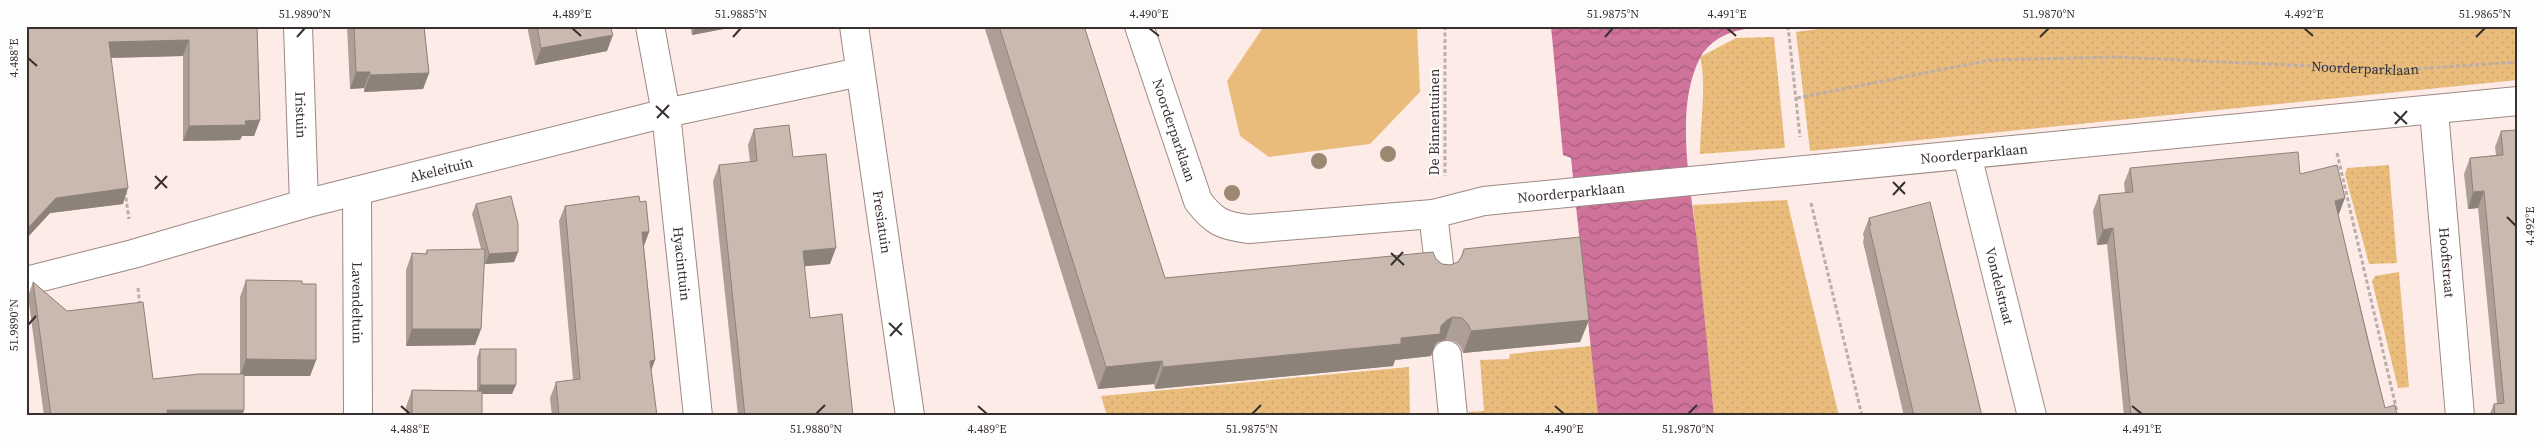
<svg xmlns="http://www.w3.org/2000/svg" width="2544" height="442" font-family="'Source Serif 4',serif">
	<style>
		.grass { fill: url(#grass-dots) }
		.pitch { fill: #eabc7c }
		.water { fill: url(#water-waves) }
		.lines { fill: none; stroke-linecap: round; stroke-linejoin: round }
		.street-casing { stroke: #9c8984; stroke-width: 30 }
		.path { stroke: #bbadaa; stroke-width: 3; stroke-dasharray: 4 2.5; stroke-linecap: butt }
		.street { stroke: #fff; stroke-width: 28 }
		.tree { fill: #9c8771 }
		.wall { fill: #ad9f96 }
		.shaded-wall { fill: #8d827a }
		.building { fill: #c9b9ae; stroke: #8d827a }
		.ticks { fill: none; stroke: #38302e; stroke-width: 2 }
		.labels { text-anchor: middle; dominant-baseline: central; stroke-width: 4; stroke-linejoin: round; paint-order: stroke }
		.street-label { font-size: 14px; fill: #38302e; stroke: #fdfdfd }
		.neatline { fill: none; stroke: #38302e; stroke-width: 2 }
		.ticks-label { font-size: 12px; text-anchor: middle; fill: #38302e }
	</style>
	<defs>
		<pattern id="grass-dots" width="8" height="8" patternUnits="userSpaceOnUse" patternTransform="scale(1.25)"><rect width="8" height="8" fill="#eabc7c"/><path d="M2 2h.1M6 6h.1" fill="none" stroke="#c9a26c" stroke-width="1.8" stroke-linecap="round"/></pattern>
		<pattern id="water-waves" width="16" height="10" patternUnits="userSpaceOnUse" patternTransform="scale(1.25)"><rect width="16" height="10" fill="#cf739b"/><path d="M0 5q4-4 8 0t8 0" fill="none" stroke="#a95f7f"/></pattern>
	</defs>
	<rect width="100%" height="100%" fill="#fcebe7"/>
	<path class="grass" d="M1840,26H2518V80L1810,151L1796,32Z
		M1774,37L1785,148L1700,154C1700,128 1707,80 1700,57L1736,38Z
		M2389,165L2397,263L2369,264L2345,174L2347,168Z
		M1787,200L1839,416H1714L1693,205Z
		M2399,272L2409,387L2398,388L2372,281L2375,276Z
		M1591,346L1598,416H1469V412L1484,411L1480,360L1509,359L1510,354Z
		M1409,367L1410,413L1362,416H1107L1101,396Z"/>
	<path class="pitch" d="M1264,26H1417L1420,92L1370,144L1269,157L1240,136L1227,81Z"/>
	<path class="water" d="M1551,26H1772C1745,27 1714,32 1700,58C1673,110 1692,193 1698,249C1703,305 1709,360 1714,416H1598L1571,158L1563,155Z"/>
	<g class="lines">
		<g class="street-casing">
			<g id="street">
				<path id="s2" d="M298,26L304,204"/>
				<path id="s3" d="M650,26L666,113L698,416"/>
				<path id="s4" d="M854,26L910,416"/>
				<path id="s5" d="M1139,26L1198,201C1214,222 1223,226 1249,229L1433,214L1484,201L2518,101"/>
				<path id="s6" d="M2434,111L2460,416"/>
				<path id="s7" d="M1967,155L2032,416"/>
				<path id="s8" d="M357,191L358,416"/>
				<path d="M1433,214L1440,272"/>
				<path id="s9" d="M26,281L133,254L304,204L666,113L860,72"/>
				<path d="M1447,355L1453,416"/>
			</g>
		</g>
		<g class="path">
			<path d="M1445,26V176"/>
			<path d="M1788,26L1800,137"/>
			<path id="s1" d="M1797,98L1991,60L2116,57L2399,70L2518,62"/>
			<path d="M2337,153L2398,416"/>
			<path d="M125,191L129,219"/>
			<path d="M1811,203L1862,416"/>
			<path d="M138,288L140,306"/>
		</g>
		<use href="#street" class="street"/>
	</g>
	<g class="tree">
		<circle cx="1388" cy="154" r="8"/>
		<circle cx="1319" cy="161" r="8"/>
		<circle cx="1232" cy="193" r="8"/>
	</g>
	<path class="wall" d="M26,26H257L260,120L254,136H242L240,140L183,141V56L111,58L123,204L50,213L26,239Z
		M347,26H424L429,73L423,89L364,92V88L350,89Z
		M527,26H611L607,51L535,65Z
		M690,26H739L692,35Z
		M984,26H1084L1165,278L1436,259L1442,264L1450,265L1458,262L1460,259L1464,249L1589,320L1580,342L1463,353L1460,346L1454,341L1445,340L1438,342L1435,345L1431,356L1395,360L1393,366L1155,389L1154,384L1098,389Z
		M754,129L793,157L830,264L804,266L810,318L853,416H738L713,181L719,165L750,162L748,145Z
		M2518,130V416H2489L2494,404L2497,403L2478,208L2468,209L2464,174L2470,158L2496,155L2495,147L2501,131Z
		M2130,168L2300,174L2339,214H2338L2385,408L2397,416H2124L2107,244L2097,245L2093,211L2099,195L2125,193L2124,183Z
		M640,202L649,232L644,246L655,360L651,370L657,416H552L550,398L556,382L573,380L559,221L565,206Z
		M476,204L518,252L514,262L485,264L484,260L481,329L475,345L406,346V270L412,253L425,254L427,250L481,249L472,214Z
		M1869,218L1982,416H1904L1863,242L1864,238L1863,234Z
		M246,280L302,284L316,360L310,376H244V410L242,416H44L28,296L33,282L67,311L153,379L240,374V297Z
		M480,349L512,394H482V416H406V407L412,390L477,391V358Z"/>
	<path class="shaded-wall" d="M695,26H739L692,35Z
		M613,35L607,51L535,65L541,48Z
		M189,40L183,56L103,58L109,42Z
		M356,72H370L364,88L350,89Z
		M429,73L423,89L364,92L370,75Z
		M260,120L254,136H242L240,140L183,141L189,126Z
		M128,188L123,204L50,213L26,239L27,229L56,198Z
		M2484,191L2478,208L2468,209L2473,192Z
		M2345,198L2339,214L2329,217L2335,201Z
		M2113,228L2107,244L2097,245L2103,230Z
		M642,232H649L643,248Z
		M836,248L830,264L797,267L803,251Z
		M518,252L514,262L485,264L489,254Z
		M1453,317L1445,340L1438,342L1435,345L1431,356L1395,360L1393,366L1155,389L1163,367L1401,338L1441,326L1447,320Z
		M1589,320L1580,342L1463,353L1471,331Z
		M412,329H481L475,345L406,346Z
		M246,359L316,360L310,376H240Z
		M655,360L649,376L650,361Z
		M1162,361L1154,384L1098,389L1106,367Z
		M480,385H516L512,394H477Z
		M167,410H244L242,416H165Z
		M584,414L583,416H565Z"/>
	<path class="building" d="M26,26H257L260,120L245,121L246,125L189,126V40L109,42L128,188L56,198L27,229L26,224Z
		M354,26H424L429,73L370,75V72H356Z
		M537,26H610L613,35L541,48Z
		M999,26H1084L1165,278L1433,252L1436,259L1442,264L1450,265L1458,262L1462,256L1464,249L1580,237L1589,320L1471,331L1468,324L1462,318L1453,317L1447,320L1441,326L1440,334L1401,338V344L1163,367L1162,361L1106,367Z
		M789,125L793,157L826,154L836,248L803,251L810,318L842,314L853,416H745L719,165L757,161L754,129Z
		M2518,130V416H2495L2494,404L2504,403L2484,191L2473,192L2470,158L2503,155L2501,131Z
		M2298,152L2300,174L2337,165L2345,198L2335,201L2370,349L2385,408L2395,405L2397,416H2131L2113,228L2103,230L2099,195L2133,192L2130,168Z
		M511,196L518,224V252L489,254L476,204Z
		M639,196L640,202L646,201L649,232H642L655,360L650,361L657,416H584V414L559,416L556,382L580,379L565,206Z
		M1930,202L1982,416H1914L1869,226L1871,225L1869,218Z
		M485,249L481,329H412V253L427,254V250Z
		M246,280L302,281V284H316V360L246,359Z
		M33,282L67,311L143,302L153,379L199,374H244V410H167L168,416H51Z
		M480,349H516V385H480Z
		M412,390L482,391V416H412Z"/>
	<path class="ticks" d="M572,28L581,36M1149,28L1159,36M1727,28L1736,36M2304,28L2313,36M297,37L305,28M733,37L741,28M1605,37L1613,28M2040,37L2049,28M2476,37L2485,28M28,58L37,66M656,106L669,118M2394,112L2407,124M657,118L669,105M2395,124L2407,111M155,176L167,188M1893,182L1905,194M155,189L167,176M1893,195L1905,182M2507,217L2516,226M1391,253L1404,265M1391,265L1403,252M889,323L902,335M28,325L36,316M890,336L902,323M401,406L410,414M978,406L987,414M1555,406L1564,414M2132,406L2142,414M816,414L825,405M1252,414L1261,405M1688,414L1697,405"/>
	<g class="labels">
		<g class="street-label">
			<text stroke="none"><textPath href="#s1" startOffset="572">Noorderparklaan</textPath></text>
			<text stroke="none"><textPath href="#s2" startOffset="89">Iristuin</textPath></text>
			<text transform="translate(1434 122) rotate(-90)">De Binnentuinen</text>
			<text stroke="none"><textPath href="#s5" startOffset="110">Noorderparklaan</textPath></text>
			<text stroke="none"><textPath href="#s5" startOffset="975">Noorderparklaan</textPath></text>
			<text stroke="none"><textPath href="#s9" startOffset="430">Akeleituin</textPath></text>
			<text stroke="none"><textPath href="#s5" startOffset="570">Noorderparklaan</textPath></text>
			<text stroke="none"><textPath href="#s4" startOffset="198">Fresiatuin</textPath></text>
			<text stroke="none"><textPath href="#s6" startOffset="152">Hooftstraat</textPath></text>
			<text stroke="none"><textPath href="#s3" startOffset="240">Hyacinttuin</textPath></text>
			<text stroke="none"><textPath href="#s7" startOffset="135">Vondelstraat</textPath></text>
			<text stroke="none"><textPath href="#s8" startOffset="112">Lavendeltuin</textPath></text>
		</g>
	</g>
	<rect width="2544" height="442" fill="none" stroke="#fdfdfd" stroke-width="55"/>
	<rect x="28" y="28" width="2488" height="386" class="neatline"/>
	<g class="ticks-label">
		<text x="305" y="18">51.9890°N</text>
		<text x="572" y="18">4.489°E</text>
		<text x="741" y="18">51.9885°N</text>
		<text x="1149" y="18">4.490°E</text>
		<text x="1613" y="18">51.9875°N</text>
		<text x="1727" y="18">4.491°E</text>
		<text x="2049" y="18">51.9870°N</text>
		<text x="2304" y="18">4.492°E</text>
		<text x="2485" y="18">51.9865°N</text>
		<text transform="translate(14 58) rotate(-90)" y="4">4.488°E</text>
		<text transform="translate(2530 226) rotate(-90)" y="4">4.492°E</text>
		<text transform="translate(14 325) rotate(-90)" y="4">51.9890°N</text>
		<text x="410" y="433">4.488°E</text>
		<text x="816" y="433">51.9880°N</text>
		<text x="987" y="433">4.489°E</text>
		<text x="1252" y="433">51.9875°N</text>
		<text x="1564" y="433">4.490°E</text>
		<text x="1688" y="433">51.9870°N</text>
		<text x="2142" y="433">4.491°E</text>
	</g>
</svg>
